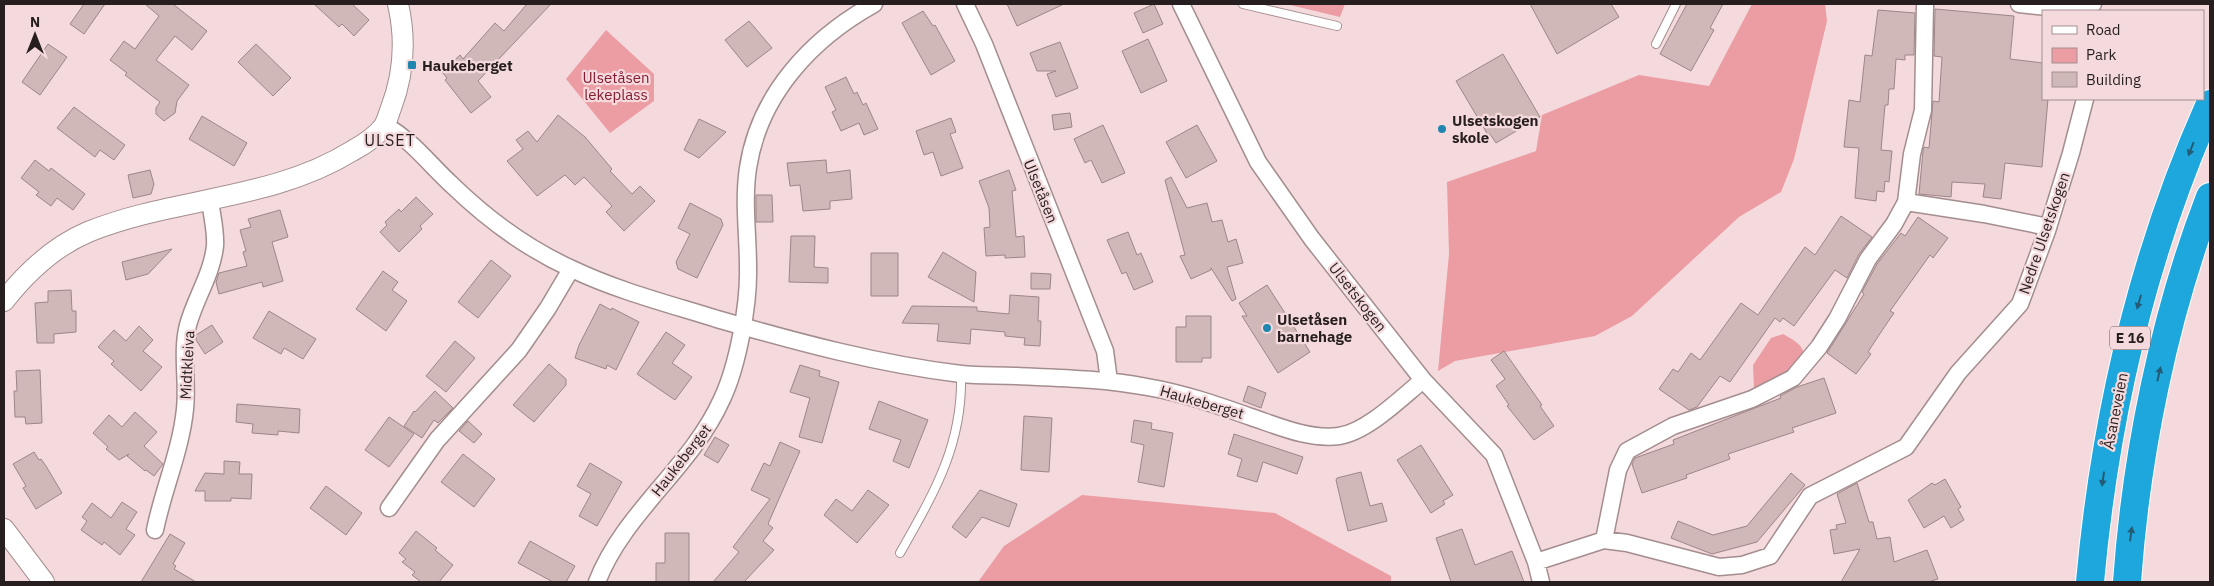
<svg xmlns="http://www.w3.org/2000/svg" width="2214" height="586" font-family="'IBM Plex Sans',sans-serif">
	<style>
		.green { fill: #eb9da3 }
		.building { fill: #d0b8b9; stroke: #9d8688 }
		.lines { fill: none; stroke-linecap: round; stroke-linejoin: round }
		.service-casing { stroke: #a48d8e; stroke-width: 10 }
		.minor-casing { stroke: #a48d8e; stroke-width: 19 }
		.tertiary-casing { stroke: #a48d8e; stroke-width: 22 }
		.motorway-casing { stroke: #fff; stroke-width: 30 }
		.service { stroke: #fff; stroke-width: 8 }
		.minor { stroke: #fff; stroke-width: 16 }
		.tertiary { stroke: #fff; stroke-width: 20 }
		.motorway { stroke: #1ea7dd; stroke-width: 28 }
		.oneway { fill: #235c74 }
		.poi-dot { fill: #2085af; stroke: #f4dadc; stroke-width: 2 }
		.labels { text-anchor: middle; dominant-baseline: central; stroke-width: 4.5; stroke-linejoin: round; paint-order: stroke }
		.shield { fill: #f4dadc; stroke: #645658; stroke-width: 1 }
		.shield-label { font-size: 14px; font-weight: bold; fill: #271e1f }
		.poi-label { font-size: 15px; font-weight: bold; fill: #271e1f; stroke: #f4dadc; text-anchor: start }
		.park-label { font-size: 15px; fill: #851b32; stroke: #f4dadc }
		.street-label { font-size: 15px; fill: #271e1f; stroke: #f4dadc }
		.neighbourhood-label { font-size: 16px; letter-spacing: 1px; fill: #271e1f; stroke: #f4dadc }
	</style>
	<rect width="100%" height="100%" fill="#f4dadc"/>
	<path class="green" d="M1286,4H1345L1340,17Z
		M1752,4H1825L1827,21L1794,159L1781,192L1739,217L1632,316L1595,336L1455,361L1438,371L1449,254L1447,182L1536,151L1542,115L1639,75L1709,86Z
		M606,30L654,74V101L610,133L566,79Z
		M1783,334C1793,340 1804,344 1804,357L1783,378L1758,391L1754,388L1753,365L1771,338Z
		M1082,495L1275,513L1391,576V582H978L1004,546Z"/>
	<path class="building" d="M84,4H105L84,34L70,24Z
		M145,4H173L207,31L192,50L175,36L156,60L189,85L177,101L175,113L164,121L156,114V108L160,102L125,75L127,73L110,60L124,41L135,49L159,16Z
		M314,4H352L369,20L354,36L342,24L339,27Z
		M527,4H551L478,81L491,97L471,113L445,80L447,78L442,72L460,55L463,59L495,23L504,31Z
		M1007,4H1064L1017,26Z
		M1154,4L1163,24L1143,33L1134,13Z
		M1530,4H1611L1619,17L1557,54Z
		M1687,4H1723L1710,28L1714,30L1691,71L1660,54Z
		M1935,9L2014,16L2010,59L2043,63V99H2048L2042,167L2005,163L2001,199L1983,197L1985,184L1952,182L1951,197L1919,194L1923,151L1924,147L1929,148L1933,101L1939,102L1942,57L1934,56Z
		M1878,10L1915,13L1914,55H1905V60L1896,59L1894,89H1889L1888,105H1885L1881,150L1892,151L1889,182L1885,181L1884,192L1877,191L1876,201L1855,198L1859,148L1844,147L1849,100L1860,102L1865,55L1872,56Z
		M923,11L933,26L935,25L955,61L931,75L902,23Z
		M749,21L772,48L747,67L725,40Z
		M1148,39L1167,81L1141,93L1122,51Z
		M1060,42L1078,88L1056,97L1047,74L1056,71H1037L1030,53Z
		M48,44L67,57L40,95L22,82Z
		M256,44L291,78L273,96L238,62Z
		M1503,54L1540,117L1496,143L1490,134L1488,135L1456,81Z
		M846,77L854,94L857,92L863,105L866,103L878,129L864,135L859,123L841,131L832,112L836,110L825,87Z
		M74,107L125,145L114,160L100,150L95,157L57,128Z
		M1070,113L1072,127L1054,130L1052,115Z
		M558,115L585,137L612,169L610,171L632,194L640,186L655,201L624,231L606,212L612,206L584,177L575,185L565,175L537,196L507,161L523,149L516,140L528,131L537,142Z
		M202,116L247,143L234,166L189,139Z
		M951,118L956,132L950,134L963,168L941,176L933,152L924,155L916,131Z
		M699,119L726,132L699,158L684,150Z
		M1103,125L1125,173L1102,183L1091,160L1085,163L1074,139Z
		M1197,125L1217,161L1186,178L1166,142Z
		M35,160L49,171L51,168L85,194L73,210L57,198L51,206L36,195L39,192L21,178Z
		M826,160L827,173L850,170L852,199L830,201V209L803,211L800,185L790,186L787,163Z
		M150,170L154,184L151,194L133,198L128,175Z
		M1009,170L1016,190L1012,191L1016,237L1024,236L1025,257L1005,258V255L986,256L984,228L990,227L989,208L979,181Z
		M1171,177L1187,208L1207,203L1212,222L1222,220L1228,242L1236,239L1243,263L1227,267L1236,299L1232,301L1211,268V270L1191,279L1180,256L1185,255L1165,180Z
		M756,195H772L773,222H756Z
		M416,197L433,214L420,226L422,229L399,252L380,232L387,225L385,222L399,209L401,212Z
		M690,203L721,219L723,225L697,278L678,269L676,262L690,234L678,228Z
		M280,210L288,237L272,242L283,281L263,287L262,282L219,294L216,282L219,273L247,266L243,252L246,251L240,230L251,227L248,219Z
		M1841,216L1872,237L1859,254L1847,278L1835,270L1794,326L1783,318L1780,322L1775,318L1730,382L1720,376L1697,407L1689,410L1659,389L1673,369L1678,372L1691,353L1700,360L1741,303L1758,315L1805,247L1815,255Z
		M1918,217L1948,238L1933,258L1930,255L1890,311L1894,313L1881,332L1868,352L1871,354L1856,374L1827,353L1864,294L1862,292L1877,264L1901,233L1905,236Z
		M1128,232L1137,255L1141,253L1153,282L1134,290L1126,272L1122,274L1107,240Z
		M791,236H815L814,267L828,268V283L789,282Z
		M172,249L148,274L126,280L122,262Z
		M943,252L976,272L974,302L928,277Z
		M871,253H898V296H871Z
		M491,260L511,276L478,318L458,302Z
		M383,271L398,282L392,290L407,301L386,331L356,309Z
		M1031,273L1051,274L1050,289H1031Z
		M1267,285L1310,352L1278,373L1242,316H1247L1239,303Z
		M71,290L72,311H76V332L54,334V343H37L35,303L48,302V291Z
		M1010,295L1039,297L1038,321H1041L1040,346L1024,345L1025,338L1005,336V332L971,329L970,344L937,341L939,324L902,323L912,306L977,307V311L1009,314Z
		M600,304L611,310L612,308L639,322L616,370L607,365L606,369L575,358L579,345Z
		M269,311L316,339L303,359L284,348L281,354L253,338Z
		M1186,316H1211V358H1202V362H1176V327H1186Z
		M212,325L223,342L205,354L196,340V335Z
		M139,326L153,340L143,351L162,367L141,391L111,364L114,361L98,347L114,330L126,341Z
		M666,332L685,345L672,363L692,377L675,400L637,374Z
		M455,341L475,358L446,392L426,376Z
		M1504,351L1542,405L1540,406L1554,426L1534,440L1507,406L1509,405L1496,386L1505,379L1491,360Z
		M549,364L566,379V385L534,422L513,405Z
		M800,365L820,371L819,376L839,382L822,443L799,437L810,398L790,392Z
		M40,370L42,423L26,424L25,417H15L14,391H17L16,371Z
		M1824,378L1836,413L1792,428L1794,432L1728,454L1730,459L1686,475L1687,478L1642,493L1632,464L1635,458L1674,444L1673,440L1755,408L1781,398L1780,396L1797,387Z
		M1248,386L1266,393L1261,408L1243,401Z
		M435,391L453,408L438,423L434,420L422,438L404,426L414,411L415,412Z
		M879,401L928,420L909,468L893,461L901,440L869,429Z
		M237,404L300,409L299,433L278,431V435L252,433L253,424L236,422Z
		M135,412L157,432L144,446L163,464L154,476L146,470L145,471L127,456L129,454L119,460L106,449L108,447L93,433L109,415L122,427Z
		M1024,416L1052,418L1049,472L1021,470Z
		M389,417L414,434L389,467L365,450Z
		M1134,420L1152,423L1151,429L1173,433L1164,487L1138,482L1144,445L1131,442Z
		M468,421L482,434L474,443L459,431Z
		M1234,434L1303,457L1297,474L1263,462L1257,482L1237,476L1242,459L1228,454Z
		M715,437L729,445L718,463L704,455Z
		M780,442L800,451L768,524L773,528L763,541L774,550L744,582H713L739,552L733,547L770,499L751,490L764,463L770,466Z
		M1421,445L1453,495L1443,501L1445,504L1431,513L1397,460Z
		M34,452L39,460L41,459L46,466L62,493L36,509L23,488L26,486L13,464Z
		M463,454L495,479L474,507L441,482Z
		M224,461L240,462L239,474H252L251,499L231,498V501H205V491H195L205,473L224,474Z
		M590,463L622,482L597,526L579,516L591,494L577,486Z
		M1361,472L1370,506L1382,503L1387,521L1348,531L1336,480L1337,478Z
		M1791,473L1805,485L1757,542L1712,554L1671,538L1678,521L1713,535L1747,526Z
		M1945,479L1961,507L1958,509L1964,520L1951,528L1944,516L1924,528L1908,500L1932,483L1935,485Z
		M1857,483L1869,522H1873L1877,539L1890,537L1894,562L1927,550L1938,579L1928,582H1841L1860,549L1834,554L1830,530L1837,529L1836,525L1846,523L1837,494Z
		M326,486L362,513L346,535L310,508Z
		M868,490L889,505L857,543L824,515L836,499L852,511Z
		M980,490L1017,504L1009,527L982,517L966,538L952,527Z
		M122,502L137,512L126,529L135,535L120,555L104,542L102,545L81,530L87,521L82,517L92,503L111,518Z
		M1462,529L1475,565L1512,551L1524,582H1451L1436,538Z
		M416,531L437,548L435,550L453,565L439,582H421L412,575L415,572L402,562L406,559L399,553Z
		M665,533H689V582H656V563H665Z
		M170,534L185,543L173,564L176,566L174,569L196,582H141Z
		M530,541L575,566L566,582H553L518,563Z"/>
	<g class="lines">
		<g class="service-casing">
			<path id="service" d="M1243,4L1337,26
				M1656,44L1676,4
				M900,553C934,493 963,445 961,374"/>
		</g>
		<g class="minor-casing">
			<path id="minor" d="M965,4L984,44L1105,351L1109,381
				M1181,4L1258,162L1312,239L1423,380L1494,455L1536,562L1541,582
				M2019,4L2056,8L2093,4
				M385,125C415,143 427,162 452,185C487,219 528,249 572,269C618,291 669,304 717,319C797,342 878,364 961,374C979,376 998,375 1017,376C1061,378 1104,379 1147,387C1183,393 1217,405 1251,417C1278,426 1309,440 1339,436C1367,432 1401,398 1423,380
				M1906,202L1984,214L2048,227
				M389,508L437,440L519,350L548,308L571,269
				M155,530C163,490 181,450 185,409C188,381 181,352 188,325C195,299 212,274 215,246C216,231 212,216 210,201
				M1604,540L1618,470L1627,451L1673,426L1752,399L1793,378L1819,347L1837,319L1868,259L1894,224L1906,202L1912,154L1923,110L1925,4
				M1536,562L1604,540L1627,543L1719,567L1742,565L1770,556L1810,496L1906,447L1958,373L2020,304L2047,231L2071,153L2085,99
				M597,582C624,512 691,468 722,399C738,365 749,304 748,267C748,234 743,201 748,168C759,95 811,39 874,4"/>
		</g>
		<g class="tertiary-casing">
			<path id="tertiary" d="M4,301C26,273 55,246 88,232C174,197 271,201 352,151C363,145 376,137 384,126C387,121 389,113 391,108C404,74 406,39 398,4
				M4,529L44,582"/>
		</g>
		<g class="motorway-casing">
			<path id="motorway" d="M2090,582C2105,418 2143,254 2210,104
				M2127,582C2136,455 2164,316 2210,197"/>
		</g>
		<use href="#service" class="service"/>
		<use href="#minor" class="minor"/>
		<use href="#tertiary" class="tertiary"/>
		<use href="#motorway" class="motorway"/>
	</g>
	<defs><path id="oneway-solid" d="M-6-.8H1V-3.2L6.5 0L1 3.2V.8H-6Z" transform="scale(1.25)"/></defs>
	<g class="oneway">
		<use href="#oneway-solid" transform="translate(2191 149) rotate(111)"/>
		<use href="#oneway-solid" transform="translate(2139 302) rotate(106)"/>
		<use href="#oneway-solid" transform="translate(2159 374) rotate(-77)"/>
		<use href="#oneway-solid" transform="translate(2103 479) rotate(98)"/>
		<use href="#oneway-solid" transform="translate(2131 534) rotate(-82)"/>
	</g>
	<g class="poi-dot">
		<rect x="407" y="60" width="10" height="10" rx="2.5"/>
		<circle cx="1442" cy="129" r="5"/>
		<circle cx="1267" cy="328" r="5"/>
	</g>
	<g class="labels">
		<rect class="shield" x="2110" y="326.5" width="40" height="23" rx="4"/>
		<g class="shield-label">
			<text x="2130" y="338">E 16</text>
		</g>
		<g class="poi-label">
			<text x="422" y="65">Haukeberget</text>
			<text x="1452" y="120">Ulsetskogen<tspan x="1452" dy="17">skole</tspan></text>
			<text x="1277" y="319">Ulsetåsen<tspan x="1277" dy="17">barnehage</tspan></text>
		</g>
		<g class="park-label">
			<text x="616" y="77">Ulsetåsen<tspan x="616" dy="17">lekeplass</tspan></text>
		</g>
		<g class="street-label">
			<text transform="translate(1041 191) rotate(68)">Ulsetåsen</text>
			<text transform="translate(2044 233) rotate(-71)">Nedre Ulsetskogen</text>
			<text transform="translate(1358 297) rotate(52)">Ulsetskogen</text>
			<text transform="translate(187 365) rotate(-87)">Midtkleiva</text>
			<text transform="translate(1202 402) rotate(16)">Haukeberget</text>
			<text transform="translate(2115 411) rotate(-79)">Åsaneveien</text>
			<text transform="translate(681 460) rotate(-52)">Haukeberget</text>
		</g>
		<g class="neighbourhood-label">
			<text x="390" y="140">ULSET</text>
		</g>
	</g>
	<rect width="2214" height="586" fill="none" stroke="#271e1f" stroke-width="10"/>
	<rect x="2042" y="10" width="162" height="90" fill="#f4dadc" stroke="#a28f90"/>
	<rect x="2052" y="26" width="25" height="8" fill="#ffffff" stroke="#a28f90"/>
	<text x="2086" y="35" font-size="15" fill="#271e1f">Road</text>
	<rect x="2052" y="48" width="25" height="15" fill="#eb9da3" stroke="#a28f90"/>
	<text x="2086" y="60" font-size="15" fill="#271e1f">Park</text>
	<rect x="2052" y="72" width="25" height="15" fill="#d0b8b9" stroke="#a28f90"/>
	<text x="2086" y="85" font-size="15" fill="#271e1f">Building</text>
	<g transform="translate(35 35)" stroke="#f4dadc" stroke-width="4" paint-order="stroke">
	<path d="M0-4L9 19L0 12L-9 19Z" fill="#271e1f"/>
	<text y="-8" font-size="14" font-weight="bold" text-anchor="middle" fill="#271e1f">N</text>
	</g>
</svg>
